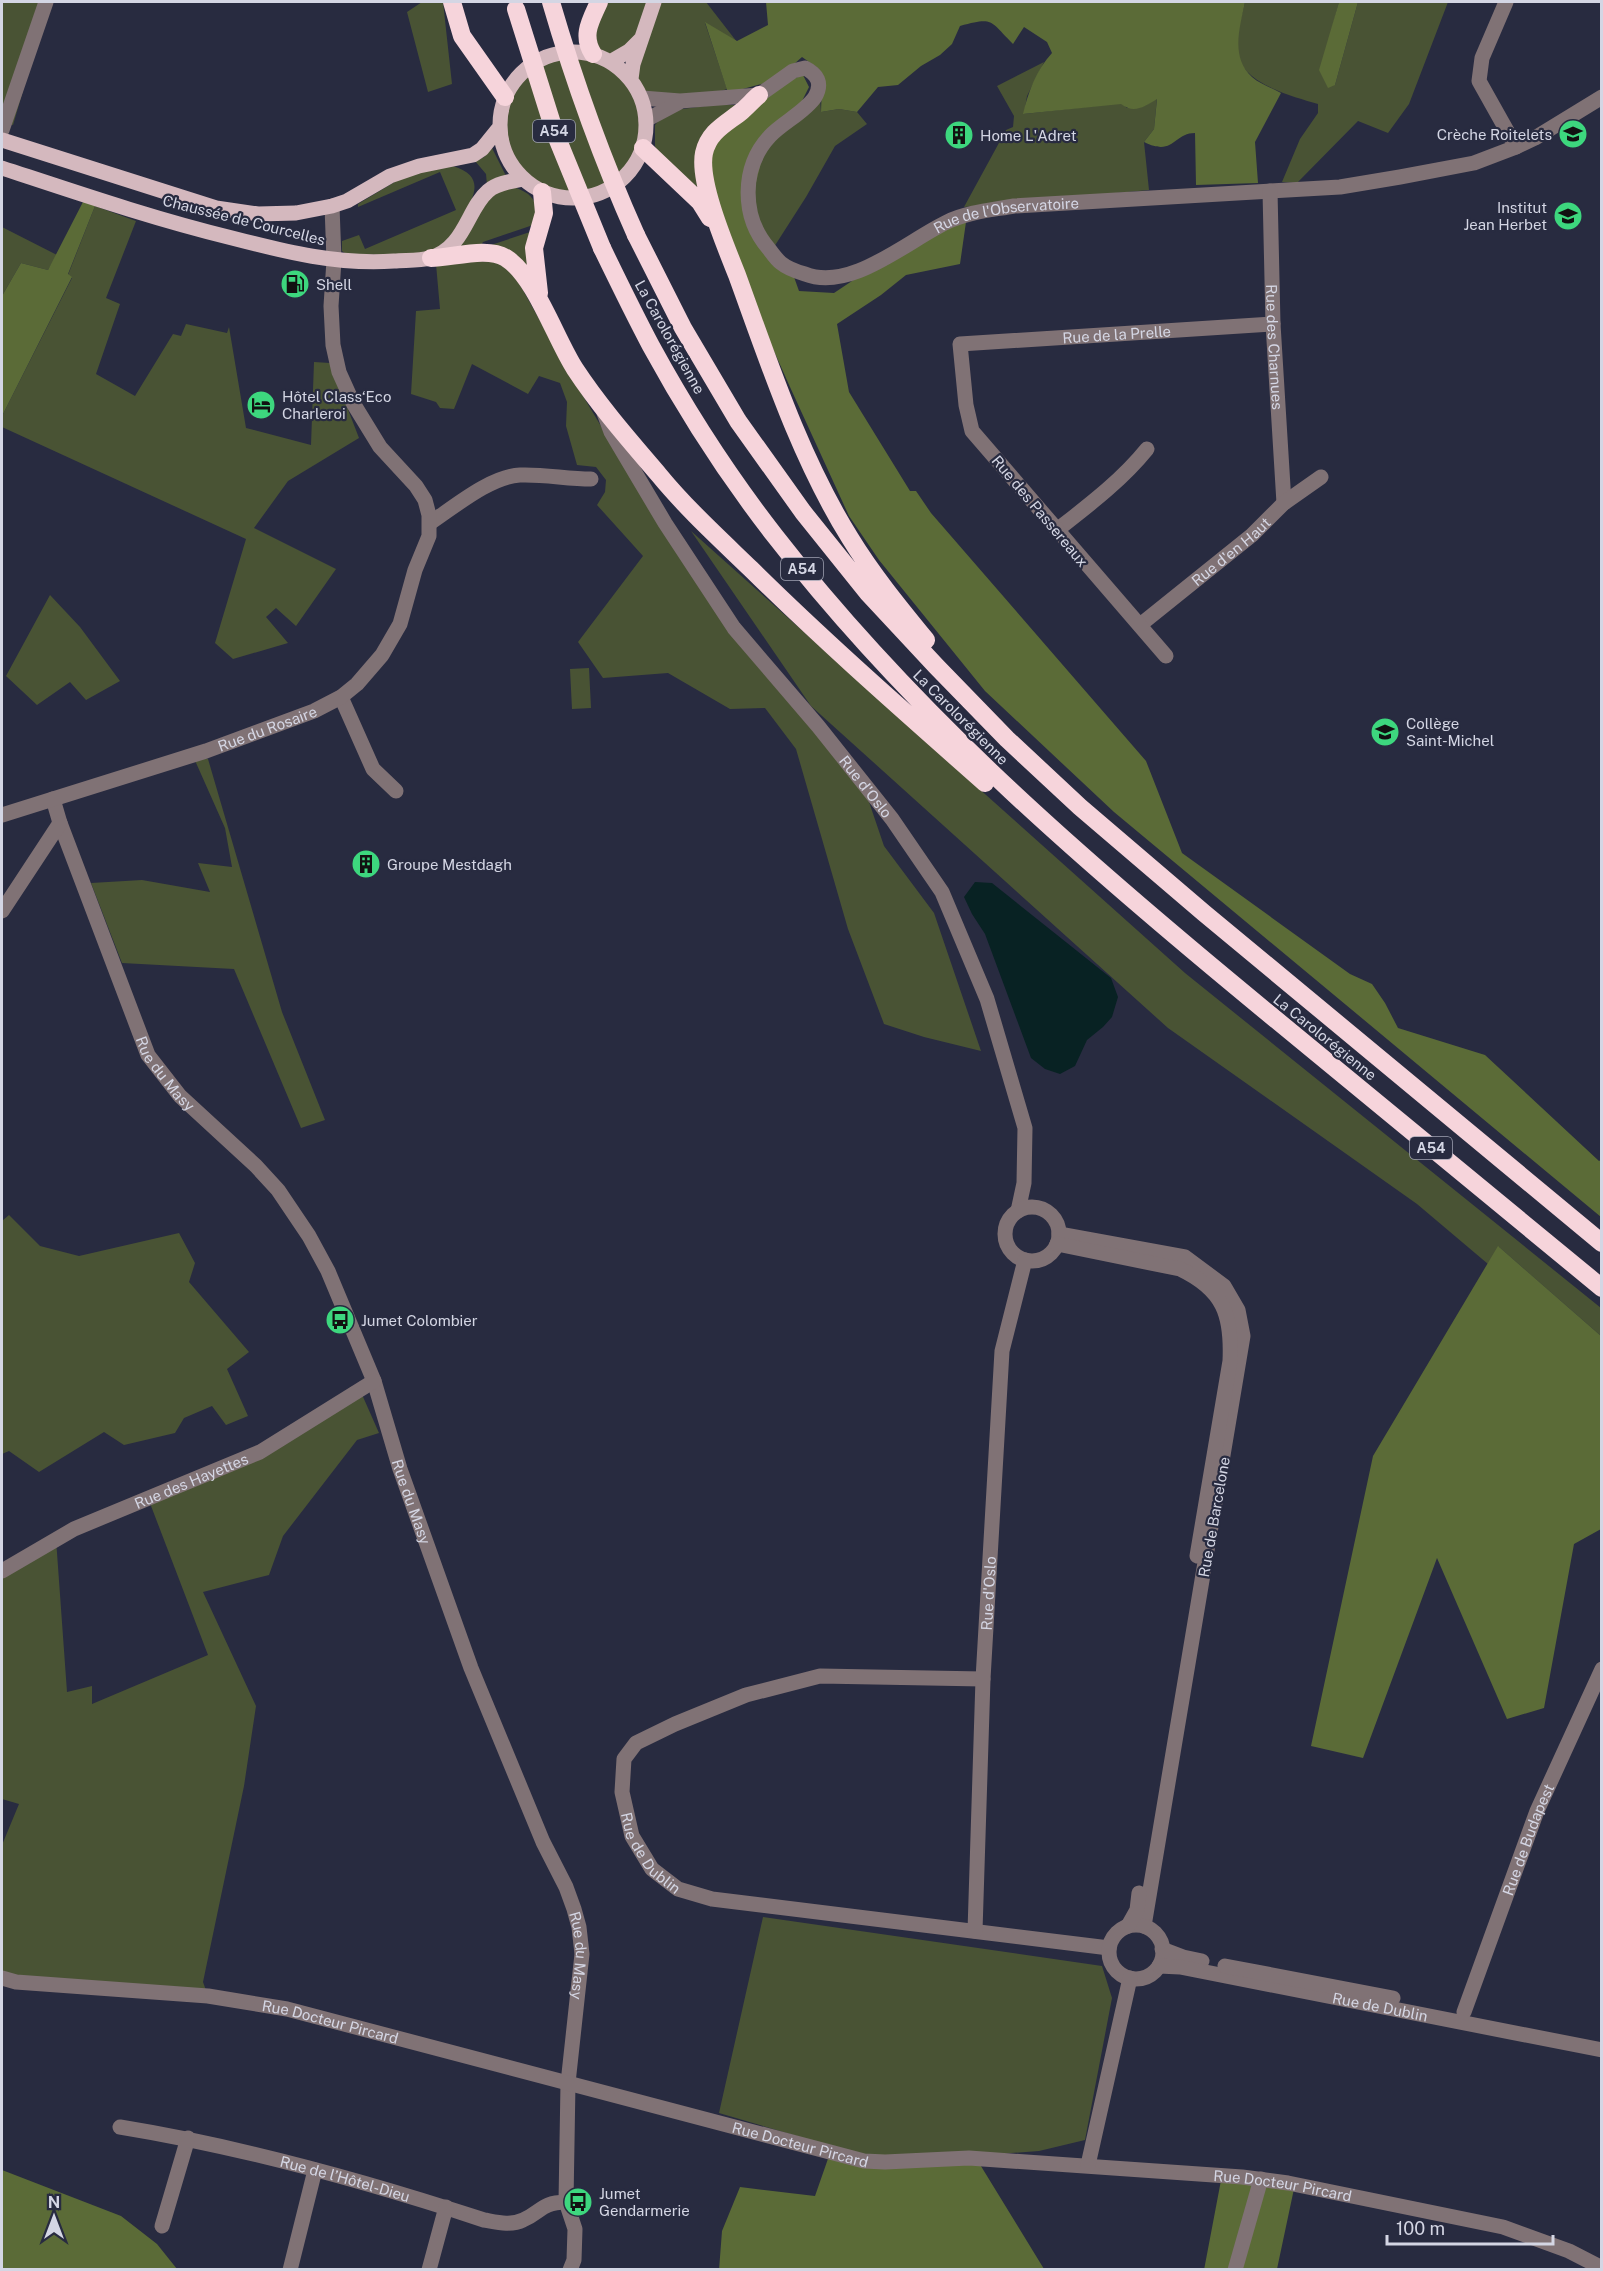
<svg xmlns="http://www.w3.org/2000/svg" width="1603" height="2271" font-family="'Public Sans',sans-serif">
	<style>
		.green { fill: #495334 }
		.forest { fill: #5b6b37 }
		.water { fill: #082223 }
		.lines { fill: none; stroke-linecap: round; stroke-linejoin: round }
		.minor { stroke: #807275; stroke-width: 15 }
		.major { stroke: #d4b8be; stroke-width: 15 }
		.highway { stroke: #f6d4db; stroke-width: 18 }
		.highway-bridge { stroke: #f6d4db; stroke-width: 18 }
		.labels { text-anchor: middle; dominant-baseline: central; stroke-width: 4.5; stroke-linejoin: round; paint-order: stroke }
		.shield { fill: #282b40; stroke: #a0a3b3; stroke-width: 1.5 }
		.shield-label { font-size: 14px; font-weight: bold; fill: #d4d6e4 }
		.poi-label { font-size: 15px; fill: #d4d6e4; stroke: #282b40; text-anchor: start }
		.street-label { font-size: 15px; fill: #d4d6e4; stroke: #282b40 }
	</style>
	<rect width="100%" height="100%" fill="#282b40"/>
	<path class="green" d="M2,2H49L13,125L2,122Z
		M422,2H443L452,84L428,92L407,12Z
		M603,2H649L629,51L618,57L598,50L589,41Z
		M655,2H706L737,42L705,23L727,89L698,99L659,101L636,86C658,132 641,185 586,195C564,199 550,196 531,184C517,175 505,161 502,144C499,129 499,110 506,95C520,64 560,45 593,55C608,59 620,70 631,79Z
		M1245,2H1339L1331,32L1335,85L1358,2H1448L1409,104L1388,133L1358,121L1297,183L1282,182L1300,139L1318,113V104C1292,96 1243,84 1237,53C1234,37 1242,17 1245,2Z
		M1044,62L1027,96L1024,114L1121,103L1127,108L1145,106L1157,98L1154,129L1144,142L1149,190L964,207L1006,130L1013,127L1014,116L997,86Z
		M819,82L821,112L839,109L857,112L867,124L835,146L806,197L774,247L750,207L749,180L768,148Z
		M713,105H741L702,191L659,156L655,146V125L663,115L675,110Z
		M492,148L506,176L487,185L486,174L475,161L484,157Z
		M453,166C485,176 475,195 463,216C455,230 448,243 433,250C416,258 366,254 346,254L342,251V241L359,235L365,249L456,210L440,172L358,207V204L398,180L419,171Z
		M514,187C536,195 539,204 533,225L483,242L480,247L458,249L489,197L497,191Z
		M95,206L136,221L106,298L120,304L96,374L135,396L173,334L181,336L186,324L227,333L229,327L246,428L311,445L314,362L330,363L359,438L288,481L254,528L336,569L296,626L276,608L266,617L288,643L233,659L215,643L246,539L2,427V416L72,278L68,275Z
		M2,227L57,255L48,270L21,263L2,296Z
		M533,231L529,268L488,246Z
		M476,261L498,262L513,272L564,364L636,485L867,796L884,846L934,913L981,1051L924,1037L884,1024L848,929L796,749L765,708L730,709L668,673L603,678L578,642L643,556L597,505L605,492L606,480L596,467L577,465L566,426L567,402L560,383L539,376L528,394L472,364L454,409L440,408L436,402L411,394L416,311L440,309L436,264Z
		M691,531L1185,973L1601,1308V1336L1499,1247L1488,1264L1417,1204L1168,1028L811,706Z
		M50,595L80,627L120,681L86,700L70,682L37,705L6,676Z
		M589,668L591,708L572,709L570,669Z
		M193,756L208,759L282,1012L325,1120L301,1128L234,969L122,963L91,883L142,880L210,892L198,863L232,867L225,828Z
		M9,1215L40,1246L79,1256L179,1233L195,1263L189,1282L249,1352L227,1369L248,1416L226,1425L212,1406L184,1418L175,1433L124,1445L104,1432L39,1472L9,1451L2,1454V1221Z
		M360,1390L379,1433L357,1440L283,1536L269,1575L203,1592L256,1706L244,1786L203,1982L208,1996L2,1978V1845L19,1804L2,1799V1570L56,1539L67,1692L92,1686V1704L208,1655L148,1498L270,1446Z
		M763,1917L1102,1966L1112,1998L1085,2140L1039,2151L885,2162L719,2113Z"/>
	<path class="forest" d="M766,2H1245C1240,27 1230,57 1252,77C1260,84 1272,88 1281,93L1255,142L1258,183L1196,185L1195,133C1173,133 1174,157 1144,142L1154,129L1157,99C1144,107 1134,114 1121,104L1023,114C1028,93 1036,70 1052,53L1047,42L1024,27L1013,44C989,20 994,17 960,26L952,44L940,55L921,66L898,85L878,87L857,112L839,109L821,112L822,81L819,69L802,57L776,80L728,93L705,22L737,41L768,25Z
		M1339,2H1358L1335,85L1328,88L1319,70Z
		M803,75L809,87L795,115L767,140L747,217L794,277L799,291L834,293L915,239L967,215L960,264L906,275L881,295L837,324L849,392L910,491H916L931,513L1146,761L1182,853L1350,974L1372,984L1385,1003L1398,1028L1485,1055L1599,1161L1601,1160V1217L1114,812L985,691L879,560L849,516L790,387L723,237L704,176L719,127L768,89Z
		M84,200L95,206L68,274L72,277L2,416V296L21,263L48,270Z
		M1498,1246L1601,1336V1529L1574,1544L1544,1708L1507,1719L1437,1558L1363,1758L1311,1746L1373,1456Z
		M830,2153L976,2158L1044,2269L719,2270L722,2231L740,2187L815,2196Z
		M2,2170L121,2216L157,2244L177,2269H2Z
		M1222,2175L1295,2184L1277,2269L1204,2270Z"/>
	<path class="water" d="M975,882L992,883L1111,978L1118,997L1112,1017L1103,1027L1087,1040L1075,1066L1060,1074L1045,1069L1031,1058L985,934L972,914L964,897Z"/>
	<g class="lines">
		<g class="minor">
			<path d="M1506,2L1482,58L1479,81L1516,147"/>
			<path id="s1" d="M642,98L680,101L759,95L793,71L805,68C817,74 823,83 815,97C805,112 782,123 770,136C741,167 741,217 769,249C772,253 776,259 781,263C787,268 798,272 805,274C851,292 907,241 947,222C967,212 992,210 1014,206L1340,187L1400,177L1474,163L1516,147L1535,138L1602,97"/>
			<path d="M646,120L678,103"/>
			<path d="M2,130L46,2"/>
			<path id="s2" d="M1270,191L1273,324L1284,503"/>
			<path id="s3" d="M604,413L611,432L665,523L734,628L818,726L892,819L942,892L987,999L1025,1128L1024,1183L1018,1211"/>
			<path d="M430,523C454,507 491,476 520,475C544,474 567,479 591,479"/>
			<path d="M1057,530C1089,505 1121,481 1147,449"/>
			<path id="s4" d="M1140,625L1252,535L1284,503L1321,477"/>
			<path id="s5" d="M1166,656L972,431L966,405L960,344L1273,324"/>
			<path d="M341,697L373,769L396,791"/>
			<path id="s6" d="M53,799L60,823L148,1055L180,1096L256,1166L278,1190L309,1236L328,1271L374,1381L400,1469L471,1668L543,1842L566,1887L574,1909L579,1927L582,1954L568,2083L566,2202L575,2229L574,2260L570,2270"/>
			<path id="s7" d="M2,815L206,751L314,711L341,697L357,684L382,655L400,624L415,570L429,536V515L425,500L416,486L380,447L353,403L339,372L333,345L331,306L334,260L332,206"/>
			<path d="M2,911L60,823"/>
			<circle cx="1032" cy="1234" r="27"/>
			<path d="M1059,1234L1185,1257L1224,1286L1238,1310L1243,1336L1144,1926"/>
			<path d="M1057,1244L1180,1269C1224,1290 1232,1315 1230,1361L1197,1556"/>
			<path id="s8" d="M2,1571L74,1529L260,1452L374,1381"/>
			<path id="s9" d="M983,1679L820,1676L746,1695L675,1724L636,1743L624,1759L622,1792L632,1836L652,1869L678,1889L712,1899L1109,1948"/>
			<circle cx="1136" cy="1952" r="27"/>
			<path d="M1128,1926L1137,1910L1139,1893"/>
			<path id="s10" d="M975,1931L983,1679L1002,1351L1025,1260"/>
			<path d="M1162,1949L1183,1957L1202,1961"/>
			<path id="s11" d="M1159,1966L1180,1967L1602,2050"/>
			<path d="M1225,1966L1393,1998"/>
			<path id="s12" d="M2,1978L16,1982L208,1996L287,2009L864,2161L885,2162L969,2158L1242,2177L1288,2183L1503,2227L1569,2251L1602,2268"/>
			<path id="s13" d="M1464,2012L1537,1811L1602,1669"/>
			<path id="s14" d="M120,2127C243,2147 365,2181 484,2220C496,2222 511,2226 523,2220C543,2211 540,2203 566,2202"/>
			<path d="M1088,2165L1130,1978"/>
			<path d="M162,2226L188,2138"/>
			<path d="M290,2270L315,2170"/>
			<path d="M429,2270L446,2207"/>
			<path d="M1235,2270L1261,2179"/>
		</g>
		<path class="major" d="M500 125a73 73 0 1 1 146 0a73 73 0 1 1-146 0Z
			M610,62L629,51L641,39
			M631,79L633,64L654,2
			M2,140L216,208L258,214L296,213L332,206L347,201L390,176L419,166L473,155L482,149L499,128
			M2,168C78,193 154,219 232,238C286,252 338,265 394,261C405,260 419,261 430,258C465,248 467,209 488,191C497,183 512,181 523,179"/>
		<path class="highway" d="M452,2L462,36L505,97
			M593,54C581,35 591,20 599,2
			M759,95C753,100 748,106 742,111C726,124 709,131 704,153C698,182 726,247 737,275C769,363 800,458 850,538C872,574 899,607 926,640
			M643,148L700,202L710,218
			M636,235L683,328L738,421L803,512L868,593L936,666L1007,739L1080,807L1204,913L1602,1243
			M602,248C618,281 634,314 651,346C687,412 729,477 775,536C918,720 1095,871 1274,1018C1383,1108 1492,1198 1602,1288
			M431,258C451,258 488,246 506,258C535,276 556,340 575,369C600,407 630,441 659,475C687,509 720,539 751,569C826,643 906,713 985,783
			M539,293L534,248L544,213L542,192"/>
		<path class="highway-bridge" d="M551,2C574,81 602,159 636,235
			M516,9L555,133L602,248"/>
	</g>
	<defs>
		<g id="school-disc" transform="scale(1.5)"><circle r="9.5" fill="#3dd77e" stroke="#282b40"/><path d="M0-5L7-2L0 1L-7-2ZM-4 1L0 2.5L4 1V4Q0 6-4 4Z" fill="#111"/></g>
		<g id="building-disc" transform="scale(1.5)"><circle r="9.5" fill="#3dd77e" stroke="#282b40"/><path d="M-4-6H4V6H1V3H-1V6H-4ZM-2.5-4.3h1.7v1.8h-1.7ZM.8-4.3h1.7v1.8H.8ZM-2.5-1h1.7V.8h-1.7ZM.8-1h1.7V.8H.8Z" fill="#111"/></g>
		<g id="fuel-disc" transform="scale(1.5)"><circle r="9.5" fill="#3dd77e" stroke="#282b40"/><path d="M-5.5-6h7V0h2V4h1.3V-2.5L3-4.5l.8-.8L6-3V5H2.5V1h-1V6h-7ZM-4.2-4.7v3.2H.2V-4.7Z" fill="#111"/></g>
		<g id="hotel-disc" transform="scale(1.5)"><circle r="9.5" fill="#3dd77e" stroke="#282b40"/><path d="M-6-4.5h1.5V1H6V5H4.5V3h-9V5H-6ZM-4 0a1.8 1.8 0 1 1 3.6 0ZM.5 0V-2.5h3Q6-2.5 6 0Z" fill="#111"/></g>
		<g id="bus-disc" transform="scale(1.5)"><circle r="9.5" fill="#3dd77e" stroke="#282b40"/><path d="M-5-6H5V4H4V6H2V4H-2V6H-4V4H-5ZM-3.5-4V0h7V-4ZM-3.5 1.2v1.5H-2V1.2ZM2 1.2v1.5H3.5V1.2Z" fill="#111"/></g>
	</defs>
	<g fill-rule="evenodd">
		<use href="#school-disc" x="1573" y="134"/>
		<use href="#building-disc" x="959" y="135"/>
		<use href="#school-disc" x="1568" y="216"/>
		<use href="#fuel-disc" x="295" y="284"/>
		<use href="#hotel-disc" x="261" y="405"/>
		<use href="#school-disc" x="1385" y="732"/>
		<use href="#building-disc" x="366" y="864"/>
		<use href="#bus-disc" x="340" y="1320"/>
		<use href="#bus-disc" x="578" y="2202"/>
	</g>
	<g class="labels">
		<g class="shield">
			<rect x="533" y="120" width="42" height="22" rx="4.5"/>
			<rect x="781" y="558" width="42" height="22" rx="4.5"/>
			<rect x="1410" y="1137" width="42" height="22" rx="4.5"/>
		</g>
		<g class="shield-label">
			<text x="554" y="131">A54</text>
			<text x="802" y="569">A54</text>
			<text x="1431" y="1148">A54</text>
		</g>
		<g class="poi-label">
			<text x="1552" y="134" text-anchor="end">Crèche Roitelets</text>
			<text x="980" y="135">Home L'Adret</text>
			<text x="1547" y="207" text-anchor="end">Institut<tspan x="1547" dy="17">Jean Herbet</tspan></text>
			<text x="316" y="284">Shell</text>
			<text x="282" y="396">Hôtel Class‘Eco<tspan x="282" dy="17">Charleroi</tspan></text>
			<text x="1406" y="723">Collège<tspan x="1406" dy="17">Saint-Michel</tspan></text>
			<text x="387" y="864">Groupe Mestdagh</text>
			<text x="361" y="1320">Jumet Colombier</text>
			<text x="599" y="2193">Jumet<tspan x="599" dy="17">Gendarmerie</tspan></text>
		</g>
		<g class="street-label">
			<text stroke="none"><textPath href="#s1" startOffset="651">Rue de l'Observatoire</textPath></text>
			<text transform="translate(244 220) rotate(14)">Chaussée de Courcelles</text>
			<text stroke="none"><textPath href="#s5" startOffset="542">Rue de la Prelle</textPath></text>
			<text transform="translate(670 337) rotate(61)">La Carolorégienne</text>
			<text stroke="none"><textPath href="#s2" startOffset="156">Rue des Charnues</textPath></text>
			<text transform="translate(1040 511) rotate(50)">Rue des Passereaux</text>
			<text stroke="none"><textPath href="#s4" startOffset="117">Rue d'en Haut</textPath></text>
			<text transform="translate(961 717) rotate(45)">La Carolorégienne</text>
			<text stroke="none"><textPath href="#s7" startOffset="279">Rue du Rosaire</textPath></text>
			<text stroke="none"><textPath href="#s3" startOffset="458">Rue d'Oslo</textPath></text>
			<text transform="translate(1325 1037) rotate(39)">La Carolorégienne</text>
			<text stroke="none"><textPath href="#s6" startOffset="298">Rue du Masy</textPath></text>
			<text stroke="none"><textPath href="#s8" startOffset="210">Rue des Hayettes</textPath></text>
			<text stroke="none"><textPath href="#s6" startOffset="802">Rue du Masy</textPath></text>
			<text transform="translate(1214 1517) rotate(-80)">Rue de Barcelone</text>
			<text stroke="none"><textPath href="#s10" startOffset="338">Rue d'Oslo</textPath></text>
			<text stroke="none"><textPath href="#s13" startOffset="184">Rue de Budapest</textPath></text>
			<text stroke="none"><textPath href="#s9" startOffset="482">Rue de Dublin</textPath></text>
			<text stroke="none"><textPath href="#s6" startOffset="1288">Rue du Masy</textPath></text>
			<text stroke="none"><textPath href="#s11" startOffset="225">Rue de Dublin</textPath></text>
			<text stroke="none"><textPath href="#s12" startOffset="332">Rue Docteur Pircard</textPath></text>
			<text stroke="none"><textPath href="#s12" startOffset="818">Rue Docteur Pircard</textPath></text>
			<text stroke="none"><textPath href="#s14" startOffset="231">Rue de l’Hôtel-Dieu</textPath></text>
			<text stroke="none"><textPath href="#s12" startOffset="1304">Rue Docteur Pircard</textPath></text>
		</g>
	</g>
	<rect width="1603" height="2271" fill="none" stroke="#d4d6e4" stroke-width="6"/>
	<g transform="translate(54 2217)" stroke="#282b40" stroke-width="4.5" paint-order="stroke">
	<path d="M0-4.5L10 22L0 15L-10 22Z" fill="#d4d6e4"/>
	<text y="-9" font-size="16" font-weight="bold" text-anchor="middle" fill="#d4d6e4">N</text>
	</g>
	<path d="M1387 2235v9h166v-9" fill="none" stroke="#d4d6e4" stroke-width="3"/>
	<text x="1396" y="2235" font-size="18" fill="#d4d6e4" stroke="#282b40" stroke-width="4.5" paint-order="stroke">100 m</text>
</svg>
